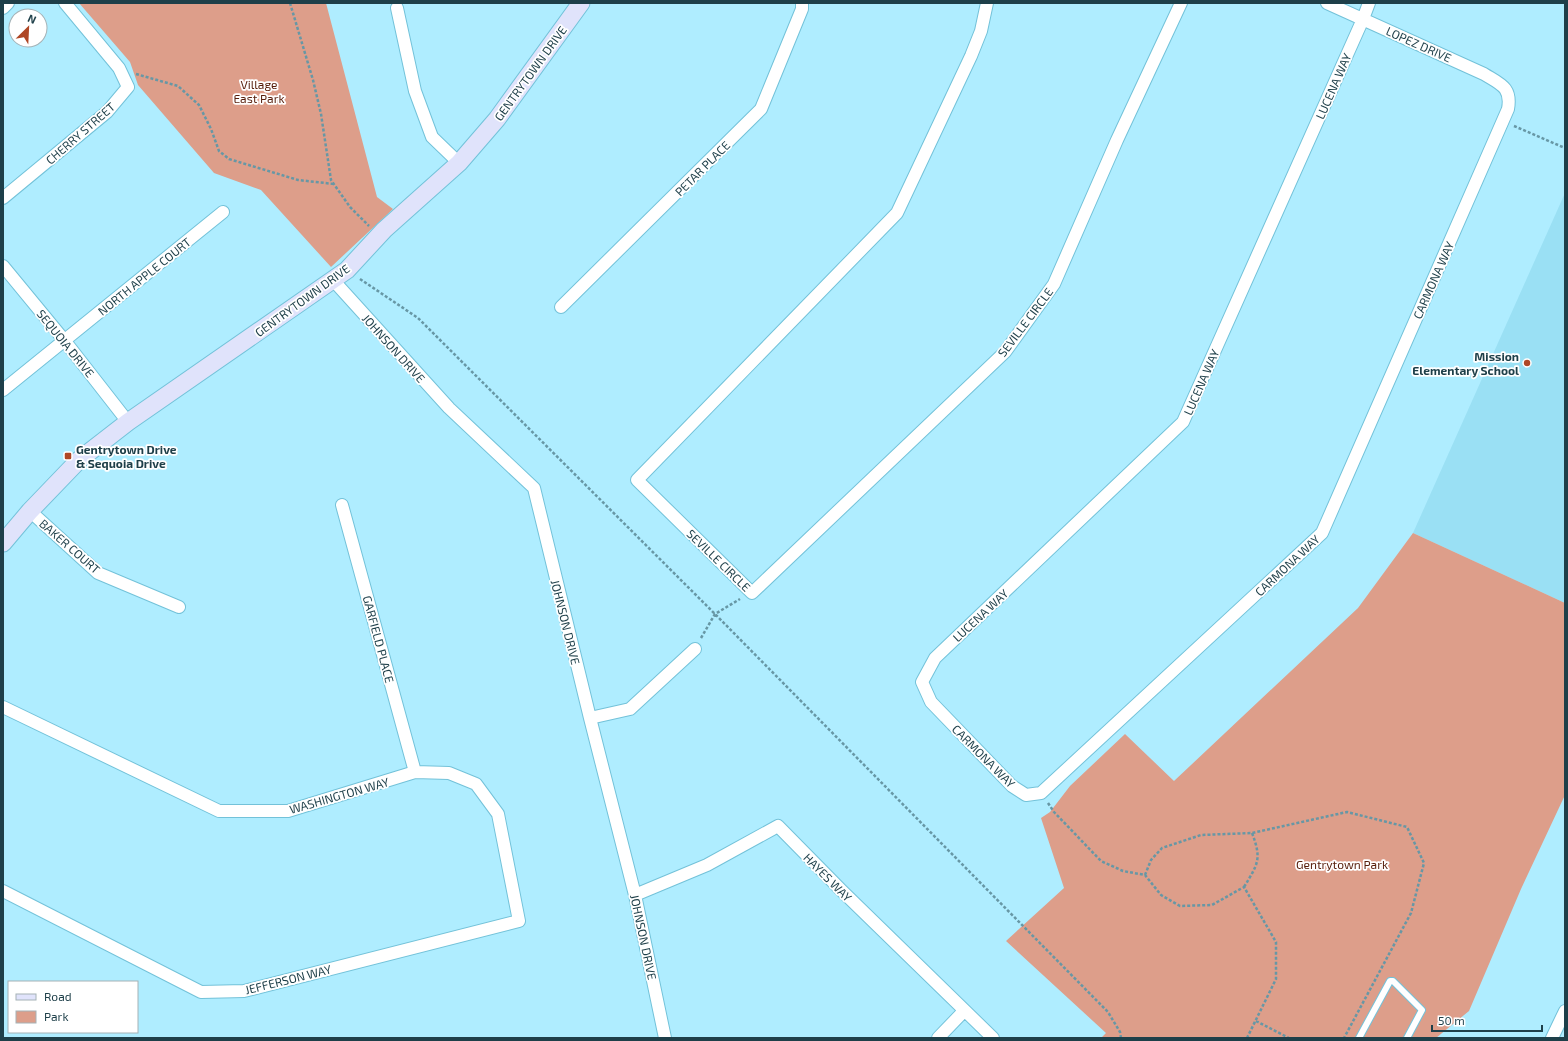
<svg xmlns="http://www.w3.org/2000/svg" width="1568" height="1041" font-family="'Exo 2',sans-serif">
	<style>
		.built { fill: #9ae0f4 }
		.green { fill: #dd9e8a }
		.lines { fill: none; stroke-linecap: round; stroke-linejoin: round }
		.lane-casing { stroke: #73c2d9; stroke-width: 8 }
		.street-casing { stroke: #73c2d9; stroke-width: 14 }
		.secondary-casing { stroke: #73c2d9; stroke-width: 19 }
		.path { stroke: #6797a5; stroke-width: 2.5; stroke-dasharray: 3 2; stroke-linecap: butt }
		.lane { stroke: #fff; stroke-width: 6 }
		.street { stroke: #fff; stroke-width: 12 }
		.secondary { stroke: #e0e3fb; stroke-width: 17 }
		.poi-dot { fill: #af4725; stroke: #fff; stroke-width: 1.5 }
		.labels { text-anchor: middle; dominant-baseline: central; stroke-width: 3.5; stroke-linejoin: round; paint-order: stroke }
		.street-label { font-size: 12px; fill: #1e3f49; stroke: #fff }
		.park-label { font-size: 12px; fill: #571e0b; stroke: #fff }
		.poi-label { font-size: 12px; font-weight: bold; fill: #1e3f49; stroke: #fff; text-anchor: end }
	</style>
	<rect width="100%" height="100%" fill="#afedff"/>
	<path class="built" d="M1565,193V603L1413,533Z"/>
	<path class="green" d="M79,3H326L377,197L393,209L331,267L261,190L214,173L138,85L130,62Z
		M1413,533L1565,603V795L1521,889L1469,1011L1436,1038H1101L1106,1033L1006,941L1064,888L1041,818L1050,812L1070,786L1125,734L1174,781L1358,608Z"/>
	<g class="lines">
		<g class="lane-casing">
			<path id="lane" d="M1359,1038L1390,981H1393L1422,1010L1407,1038"/>
		</g>
		<g class="street-casing">
			<path id="street" d="M987,3L981,31L971,56L897,213L637,480L752,593L1005,352L1054,284L1117,140L1181,3
				M1327,3L1484,74C1500,84 1512,87 1508,109L1322,533L1041,793L1026,795L1012,786L931,702L922,682L935,658L1183,422L1363,19L1369,3
				M3,8L8,3
				M397,8L415,91L432,137L459,163
				M3,198L107,112L128,87L119,68L65,3
				M3,266L64,340L128,422
				M333,280L449,408L534,488L590,718L635,895L665,1038
				M561,307L761,109L802,9V3
				M3,390L223,212
				M342,505L415,772
				M30,511L98,573L179,607
				M3,707L219,811H288L415,772L449,773L476,784L498,814L519,921L244,991L201,992L3,891
				M590,718L630,709L695,649
				M635,895L707,865L778,826L841,890L993,1038
				M938,1038L964,1011
				M1552,1038L1565,1011"/>
		</g>
		<g class="secondary-casing">
			<path id="secondary" d="M3,543L30,511L79,460L128,422L347,270L384,230L459,163L497,119L581,3"/>
		</g>
		<path class="path" d="M290,3L313,80L321,114L331,180L350,207L369,226
			M136,74L178,86L199,105L211,129L219,151L229,159L298,180L334,184
			M1514,126L1565,148
			M360,279L418,318L715,614L1108,1012L1120,1032L1121,1038
			M701,638L715,614L740,599
			M1048,803L1054,812L1101,861L1123,871L1145,875L1161,895L1180,906L1212,905L1244,887L1276,942V979L1247,1038
			M1145,875L1151,860L1162,848L1201,835L1252,833L1347,812L1407,827L1424,863L1411,913L1344,1038
			M1244,887C1258,864 1262,859 1252,833
			M1256,1021L1289,1038"/>
		<use href="#lane" class="lane"/>
		<use href="#street" class="street"/>
		<use href="#secondary" class="secondary"/>
	</g>
	<g class="poi-dot">
		<circle cx="1527" cy="363" r="4"/>
		<rect x="64" y="452" width="8" height="8" rx="2"/>
	</g>
	<g class="labels">
		<g class="street-label">
			<text transform="translate(1419 44) rotate(24)">LOPEZ DRIVE</text>
			<text transform="translate(530 73) rotate(-54)">GENTRYTOWN DRIVE</text>
			<text transform="translate(1333 86) rotate(-66)">LUCENA WAY</text>
			<text transform="translate(80 133) rotate(-41)">CHERRY STREET</text>
			<text transform="translate(702 168) rotate(-45)">PETAR PLACE</text>
			<text transform="translate(144 276) rotate(-39)">NORTH APPLE COURT</text>
			<text transform="translate(1433 280) rotate(-66)">CARMONA WAY</text>
			<text transform="translate(302 300) rotate(-36)">GENTRYTOWN DRIVE</text>
			<text transform="translate(1025 322) rotate(-53)">SEVILLE CIRCLE</text>
			<text transform="translate(66 343) rotate(51)">SEQUOIA DRIVE</text>
			<text transform="translate(394 348) rotate(48)">JOHNSON DRIVE</text>
			<text transform="translate(1201 382) rotate(-66)">LUCENA WAY</text>
			<text transform="translate(70 546) rotate(41)">BAKER COURT</text>
			<text transform="translate(719 560) rotate(44)">SEVILLE CIRCLE</text>
			<text transform="translate(1287 565) rotate(-43)">CARMONA WAY</text>
			<text transform="translate(980 615) rotate(-43)">LUCENA WAY</text>
			<text transform="translate(566 622) rotate(76)">JOHNSON DRIVE</text>
			<text transform="translate(379 639) rotate(75)">GARFIELD PLACE</text>
			<text transform="translate(984 756) rotate(45)">CARMONA WAY</text>
			<text transform="translate(339 795) rotate(-16)">WASHINGTON WAY</text>
			<text transform="translate(828 877) rotate(45)">HAYES WAY</text>
			<text transform="translate(644 937) rotate(78)">JOHNSON DRIVE</text>
			<text transform="translate(288 979) rotate(-14)">JEFFERSON WAY</text>
		</g>
		<g class="park-label">
			<text x="259" y="84">Village<tspan x="259" dy="14">East Park</tspan></text>
			<text x="1342" y="864">Gentrytown Park</text>
		</g>
		<g class="poi-label">
			<text x="1519" y="356">Mission<tspan x="1519" dy="14">Elementary School</tspan></text>
			<text x="76" y="449" text-anchor="start">Gentrytown Drive<tspan x="76" dy="14">&amp; Sequoia Drive</tspan></text>
		</g>
	</g>
	<rect width="1568" height="1041" fill="none" stroke="#1e3f49" stroke-width="8"/>
	<rect x="8" y="981" width="130" height="52" fill="#ffffff" stroke="#a5b2b6"/>
	<rect x="16" y="994" width="20" height="6" fill="#e0e3fb" stroke="#a5b2b6"/>
	<text x="44" y="1001" font-size="12" fill="#1e3f49">Road</text>
	<rect x="16" y="1011" width="20" height="12" fill="#dd9e8a" stroke="#a5b2b6"/>
	<text x="44" y="1021" font-size="12" fill="#1e3f49">Park</text>
	<g transform="translate(28 28) rotate(24)"><circle r="19" fill="#ffffff" stroke="#a5b2b6"/>
	<path d="M0-3L7 15L0 10L-7 15Z" fill="#af4725"/>
	<text y="-6" font-size="11" font-weight="bold" text-anchor="middle" fill="#1e3f49">N</text>
	</g>
	<path d="M1432 1025v6h110v-6" fill="none" stroke="#1e3f49" stroke-width="2"/>
	<text x="1438" y="1025" font-size="12" fill="#1e3f49" stroke="#ffffff" stroke-width="3" paint-order="stroke">50 m</text>
</svg>
